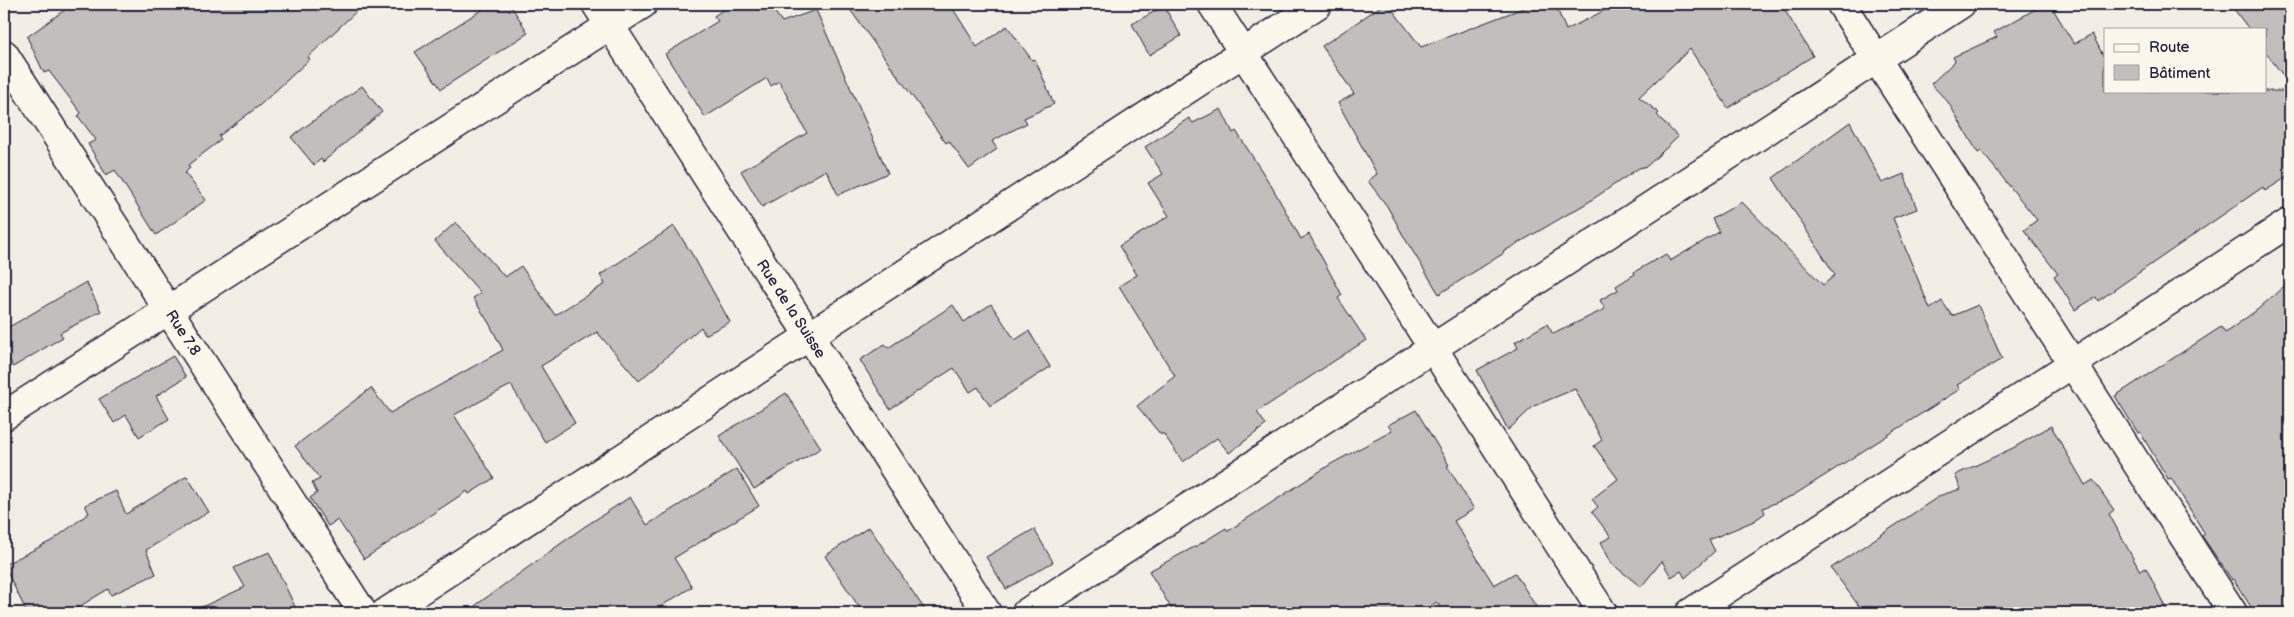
<svg xmlns="http://www.w3.org/2000/svg" width="2294" height="617" font-family="'Balsamiq Sans',sans-serif">
	<style>
		.building { fill: #c2bebe; stroke: #22223b }
		.lines { fill: none; stroke-linecap: round; stroke-linejoin: round }
		.street-casing { stroke: #22223b; stroke-width: 31 }
		.street { stroke: #fbf7ec; stroke-width: 28 }
		.labels { text-anchor: middle; dominant-baseline: central; stroke-width: 4; stroke-linejoin: round; paint-order: stroke }
		.street-label { font-size: 15px; fill: #22223b; stroke: #fbf7ec }
	</style>
	<rect width="100%" height="100%" fill="#f2eee5"/>
	<filter id="ink" filterUnits="userSpaceOnUse"><feTurbulence type="fractalNoise" baseFrequency=".02" numOctaves="2"/><feDisplacementMap in="SourceGraphic" scale="10" xChannelSelector="R" yChannelSelector="G"/><feConvolveMatrix kernelMatrix="1 2 1 2 8 2 1 2 1" color-interpolation-filters="sRGB"/></filter>
	<g filter="url(#ink)">
		<path class="building" d="M73,4H364L308,57L310,59L260,105L219,136L221,140L188,165L190,168L185,173L206,200L156,235L115,170L106,175L88,144L96,140L78,116L81,113L49,71L44,73L27,37Z
			M491,4H510L528,33L441,89L415,52Z
			M731,4H769L782,22L816,10L888,173L838,195L826,170L762,207L741,171L807,133L779,81L771,86L767,78L705,117L665,54L718,21L714,16Z
			M846,4H950L977,47L1007,26L1032,60L1035,59L1054,104L1024,118L1027,123L992,141L997,149L969,169L949,141L946,143Z
			M1384,4H1388L1421,47L1534,4H1555L1566,30L1617,4H1781L1813,56L1728,108L1690,49L1639,97L1659,113L1657,115L1678,137L1647,166L1639,168L1587,203L1503,252L1504,253L1439,294L1404,237L1387,206L1368,181L1377,174L1338,103L1354,94L1322,46Z
			M2045,4H2050L2074,44L2092,34L2105,59V91H2290V175L2265,191L2263,187L2098,301L2096,297L2075,310L2054,276L2058,274L2024,230L2037,220L1981,151L1978,153L1948,102L1931,84L1955,61L1953,57L1997,37L1994,32Z
			M2230,4H2290V85L2265,51V29H2249Z
			M1164,6L1181,36L1149,55L1132,24Z
			M362,86L382,112L323,162L321,159L314,165L291,137Z
			M1221,109L1233,133L1236,131L1272,187L1301,239L1309,234L1342,295L1338,298L1366,340L1257,412L1266,425L1229,453L1217,438L1183,462L1163,433L1161,435L1137,406L1175,376L1119,286L1137,275L1119,246L1169,216L1148,183L1163,174L1145,147L1189,118L1193,123Z
			M1850,122L1882,183L1904,174L1917,209L1893,218L1930,309L1942,301L1952,316L1978,305L2002,359L1957,385L1960,389L1827,474L1794,495L1763,508L1765,513L1754,521L1709,540L1715,551L1685,578L1681,571L1671,577L1662,561L1641,587L1611,563L1601,542L1611,537L1592,512L1598,507L1592,499L1618,479L1594,446L1602,440L1575,389L1534,406L1508,430L1477,370L1518,348L1515,342L1547,324L1553,334L1605,309L1600,300L1618,290L1616,286L1635,274L1634,272L1666,254L1670,261L1719,232L1712,219L1742,202L1823,285L1835,275L1773,178Z
			M456,222L505,277L521,266L555,315L605,284L600,275L674,226L695,259L730,322L705,335L701,327L639,381L597,332L541,366L575,423L545,442L511,385L454,415L494,478L469,494L467,491L364,559L338,520L328,526L310,498L317,493L312,483L320,479L295,446L371,388L390,413L503,350L489,323L473,298L481,293L435,241Z
			M2290,281V613H2255L2233,579L2232,580L2202,536L2205,534L2171,478L2168,479L2140,432L2138,433L2115,396L2221,327L2225,333L2257,310Z
			M86,282L101,311L60,333L63,337L13,367L4,350V330Z
			M991,304L1015,340L1029,331L1050,367L990,406L978,387L970,392L954,368L890,409L860,360L885,344L888,348L953,305L964,322Z
			M173,356L186,377L156,396L169,419L139,437L126,415L114,423L99,399Z
			M786,393L821,448L754,489L719,436Z
			M1416,410L1449,465L1447,466L1474,509L1454,521L1494,585L1515,573L1540,613H1447L1436,602L1423,613H1174L1149,571L1200,544L1226,528L1228,531L1331,464L1392,431L1388,425Z
			M2051,426L2085,485L2093,480L2114,510L2109,514L2140,571L2146,568L2168,613H1864L1831,568L1941,495L1961,489L1955,475L2013,448Z
			M737,469L759,506L674,558L692,587L650,613H465L581,529L630,497L647,525Z
			M187,476L209,512L146,550L156,574L111,595L108,589L69,613H27L4,565L53,540L89,513L85,505L116,491L126,514Z
			M869,527L927,613H863L825,556Z
			M1034,529L1053,562L1006,589L986,557Z
			M269,552L298,613H189L245,587L234,568Z"/>
		<g class="lines">
			<g class="street-casing">
				<path id="street" d="M596,4L987,613
					M1212,4L1603,613
					M1841,4L2233,613
					M4,54L363,613
					M4,416L643,4
					M385,613L1318,4
					M1026,613L1961,4
					M1690,613L2290,222"/>
			</g>
			<use href="#street" class="street"/>
		</g>
	</g>
	<g class="labels">
		<g class="street-label">
			<text transform="translate(791 309) rotate(57)">Rue de la Suisse</text>
			<text transform="translate(183 333) rotate(57)">Rue 7.8</text>
		</g>
	</g>
	<rect width="2294" height="617" fill="none" stroke="#fbf7ec" stroke-width="20"/>
	<rect x="10" y="10" width="2274" height="597" fill="none" stroke="#22223b" stroke-width="2" filter="url(#ink)"/>
	<rect x="2104" y="28" width="162" height="65" fill="#fbf7ec" stroke="#a4a2a5"/>
	<rect x="2114" y="44" width="25" height="8" fill="#fbf7ec" stroke="#a4a2a5"/>
	<text x="2149" y="52" font-size="15" fill="#22223b">Route</text>
	<rect x="2114" y="65" width="25" height="15" fill="#c2bebe" stroke="#a4a2a5"/>
	<text x="2149" y="78" font-size="15" fill="#22223b">Bâtiment</text>
</svg>
